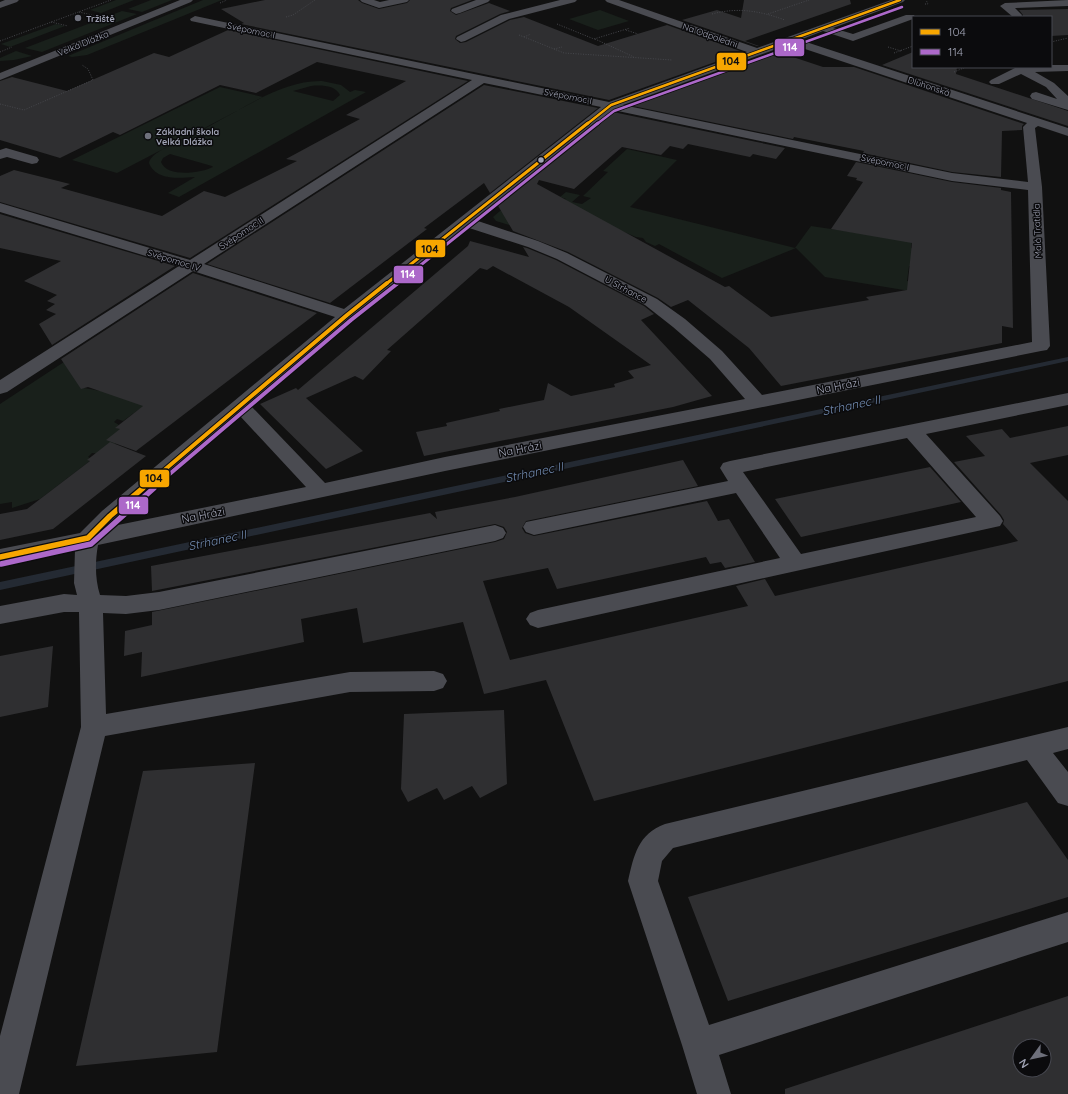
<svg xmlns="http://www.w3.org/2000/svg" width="1068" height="1094" font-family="Quicksand,sans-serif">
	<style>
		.green { fill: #19201b; fill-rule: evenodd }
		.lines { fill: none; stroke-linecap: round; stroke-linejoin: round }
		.stream { fill: #242a33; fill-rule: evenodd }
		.building { fill: #2f2f31; fill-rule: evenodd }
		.path { stroke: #46474c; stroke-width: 1; stroke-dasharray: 1 1.5; stroke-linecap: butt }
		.minor { fill: #4a4b51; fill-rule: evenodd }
		.bus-1-far3-casing { stroke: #0b0b0d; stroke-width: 4 }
		.bus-1-far2-casing { stroke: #0b0b0d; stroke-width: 5 }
		.bus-1-far1-casing { stroke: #0b0b0d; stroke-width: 6 }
		.bus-1-casing { stroke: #0b0b0d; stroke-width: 8 }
		.bus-2-far3-casing { stroke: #0b0b0d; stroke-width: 4 }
		.bus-2-far2-casing { stroke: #0b0b0d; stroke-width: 5 }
		.bus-2-far1-casing { stroke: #0b0b0d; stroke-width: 6 }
		.bus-2-casing { stroke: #0b0b0d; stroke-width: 8 }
		.bus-1-far3 { stroke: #f7a600; stroke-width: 2.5 }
		.bus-1-far2 { stroke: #f7a600; stroke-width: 3 }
		.bus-1-far1 { stroke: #f7a600; stroke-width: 4 }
		.bus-1 { stroke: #f7a600; stroke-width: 5.5 }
		.bus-2-far3 { stroke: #ac68c9; stroke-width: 2.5 }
		.bus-2-far2 { stroke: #ac68c9; stroke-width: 3 }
		.bus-2-far1 { stroke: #ac68c9; stroke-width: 4 }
		.bus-2 { stroke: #ac68c9; stroke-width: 5.5 }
		.poi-dot { fill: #6e707b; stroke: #0b0b0d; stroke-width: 1.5 }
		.bus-dot { fill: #a0a3b4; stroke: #0b0b0d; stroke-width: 1.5 }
		.labels { text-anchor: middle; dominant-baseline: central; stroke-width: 3; stroke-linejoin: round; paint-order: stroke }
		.far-poi-label { font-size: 9px; font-weight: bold; fill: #a0a3b4; stroke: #0b0b0d; text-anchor: start }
		.far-street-label { font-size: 9px; fill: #a0a3b4; stroke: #0b0b0d }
		.street-label { font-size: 11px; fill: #a0a3b4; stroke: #0b0b0d }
		.water-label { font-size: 12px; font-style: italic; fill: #738db3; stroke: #0b0b0d }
		.line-badge { stroke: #0b0b0d; stroke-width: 1.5 }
		.badge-label { font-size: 11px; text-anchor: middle; font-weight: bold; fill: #fff }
		.pale-badge-label { font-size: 11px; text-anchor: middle; font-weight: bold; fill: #111 }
	</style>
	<rect width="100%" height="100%" fill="#111"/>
	<path class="green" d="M116,0H134L101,13L90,10Z
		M151,0H172L142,12L128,9Z
		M203,0H222L87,55L72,57L68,56Z
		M600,10L629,21L598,30L569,19Z
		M122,11L137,14L42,52L25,48Z
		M56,24L65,26L10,47L1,44Z
		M16,51L32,56L14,60L0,61V58Z
		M322,81L341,85L350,92L355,90L366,92L179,197L168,193L195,177C180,178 156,181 149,163C151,151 178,144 188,136L117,173L72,160L220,87L263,97L193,134C233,116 278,80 322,81ZM311,86C321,85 335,85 340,95L333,101L293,91ZM170,154L212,166L213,167C201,173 167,178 161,162L163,158Z
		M627,149L677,160L630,207L795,248L811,226L912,241L911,248L930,252L929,269L909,266L907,281L928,284V294L825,277L796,248L722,278L659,244L655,246L646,242L643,238L636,237L600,222L539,234L496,221L493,217L532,184L540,186L527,196L557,206L566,199L560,197L566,192L580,195L572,202L582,204L591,198L583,196L608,172L603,171Z
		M64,362L84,388L152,400L123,421L117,419L114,422L119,425L116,428L120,429L116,443L102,454L92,453L88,457L90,458L88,460L90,461L40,499L12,508V502L0,504V404Z"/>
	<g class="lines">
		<path class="stream" d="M1068,357V361L0,590V582Z"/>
	</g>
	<path class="building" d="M265,0H358L362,3L379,9L407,3L410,0H472L451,8L450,11L456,15L489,3L510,11L500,14L456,36L455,39L460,43L466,42L510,20L524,17L598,46L667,25L743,52L609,100L241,24L244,23L221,9Z
		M744,0H850L851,4L745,41L759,46H757L682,20L717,10L741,18Z
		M1068,9V35L1051,36V17H1023V15L1019,10Z
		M228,30L468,81L190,258L0,202V176L14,170L70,184L61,188L162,216L204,191L225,197L297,161L286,159L360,119L346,115L406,81L317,62L256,93L220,85L120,135L113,132L60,158L0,140V81L12,77L67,91L154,53L169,57Z
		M775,51L823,67H854L1024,124L1022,126V130L1002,131L1001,177L952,172L863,153L864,151L794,137L793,139L628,105Z
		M913,52V67H957L956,74L1068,111V126L882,65Z
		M484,85L598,108L490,193L484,183L424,228L427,229L330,303L207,264Z
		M613,112L785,148L776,159L753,154L750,157L688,144L683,149L670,146L661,155L622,147L574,189L539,180L537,184L725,287L729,286L771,317L869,300L866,297L907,290L912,243L831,229L863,182L856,180L857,178L847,176L856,162L952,182L1001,188V190L1011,192L1013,328L1002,326V343L781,386L749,348L688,300L671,307L658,298L568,252L513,231L497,204Z
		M0,214L175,266L52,345L39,324L56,314L46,310L55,304L47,301L57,295L24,281L61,261L0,248Z
		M470,241L529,257L523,247L527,248L556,260L644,306L654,314L641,320L712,396L673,407L424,456L416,432L447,426L446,423L500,411L499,409L544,400L548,383L571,396L615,387L614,384L634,378L628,371L651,365L569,307L493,266L487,270L480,268L437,306L387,350L391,351L363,380L355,376L306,398L363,451L326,469L260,404L296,388L298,390L468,246Z
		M193,273L317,313L136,451L106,440L120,429L115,428L143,406L88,387L81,389L61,359Z
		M1068,426V455L1030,463L1068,501V681L594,801L546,680L484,694L463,622L363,643L357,608L301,619L304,642L141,677L142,652L124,656L125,631L152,625V612L495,542L504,539L507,532L504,527L495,524L152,591L151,566L430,513L437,519L435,512L515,497L683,460L698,486L526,521L522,528L525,533L534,536L707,501L718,521L729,519L755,562L725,568L721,562L710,564L706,557L557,589L548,568L483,581L510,660L748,606L736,586L765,579L775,596L1006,544L1018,541L1003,524L1004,520L1001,515L954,462L985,456L966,436L1002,429L1010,438Z
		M110,442L146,456L53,529L0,540V514L27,509L90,461L87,460Z
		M930,467L961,502L801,537L775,499Z
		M53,646L48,707L0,717V656Z
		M504,710L507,784L480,798L472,786L444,800L437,788L408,802L401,789L404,714Z
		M255,763L217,1052L76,1066L143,771Z
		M1027,802L1068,860V897L728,1001L688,897Z
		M1068,996V1094H785V1089ZM1020,1046H1044V1070H1020Z"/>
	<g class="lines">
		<path class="path" d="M220,3L227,0
			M925,4H928L926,0
			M79,12L96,16
			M712,14C738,7 760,11 785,20
			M768,14L809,0
			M286,17L293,15L315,0
			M51,22L68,26
			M557,24L594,39L630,28
			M626,30L638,34
			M519,35L564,53L672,60
			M524,37L531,34
			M595,39L634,57
			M0,41L111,0
			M1051,42L1068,38
			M888,47L901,51
			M554,49L562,47
			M0,52L12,47
			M894,53L913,46
			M954,72L966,67
			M0,104L24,110L93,80L88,69L82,65"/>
		<path class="minor" d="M5,0H19L17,2L0,8V2Z
			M180,0H193L191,2L0,80V73Z
			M360,0H374L380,2L389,0H409L407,2L379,8L362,2Z
			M476,0H490L488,2L460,13L456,14L451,11L452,9Z
			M560,0H577L575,2L509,19L465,41L461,42L456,39L457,37L501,15Z
			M605,0H619L757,48L891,0H905L903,2L833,28L853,34L906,15H914L915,17H913V19L853,41L823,31L800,40L1068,128V136L1038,126L1035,128L1042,187L1050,346L1047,350L1041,351L445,471L98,545C95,562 95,579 100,595L126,596L159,592L495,525L503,528L506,533L503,538L495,541L159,610L126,614L103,613L106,714L350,672L434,671L443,674L447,681L443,688L434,691L350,692L105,736L19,1094H0V1036L81,727L79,612H64L0,624V606L64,594L77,595L74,583L75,549L0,565V549L80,533L102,511L335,317L193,271L7,392L0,394V380L179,266L0,212V203L190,260L472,80L191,21L190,19L195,16L609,102L747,52L607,2ZM790,44L1027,123L1023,127L1028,182L952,173L623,105ZM484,83L601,107L344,309L204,264ZM613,110L952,181L1028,190L1032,342L762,395L722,351L685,319L657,299L567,253L538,241L475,220ZM466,227L528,247L557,259L645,305L673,327L710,359L745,399L445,457L325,483L251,406L353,319ZM240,416L306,487L113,526L118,521Z
			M1068,0V6L1015,8L1022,15L1021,17H1013L1000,6L1005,3Z
			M1051,65H1068V71L1035,72L1054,83L1068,96V110L1032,99L1030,96L1032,93L1036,92L1057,99L1046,87L1021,74L999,84H991L989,82L991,80L1017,67H1051Z
			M6,148L37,157L39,160L37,163L32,164L7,157L0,159V150Z
			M1068,393V405L926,434L1000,516L1003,521L1000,526L538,628L530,625L526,619L530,613L538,610L780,558L736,493L534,535L526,532L523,527L526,522L728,481L720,468L723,463L730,461ZM907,438L976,517L801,554L743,472Z
			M1068,727V749L1053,753L1068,772V806L1058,803L1027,760L673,848L662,861L658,881L709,1025L1068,912V942L719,1055L731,1094H697L682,1045L628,881C634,855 638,834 665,824Z"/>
		<g class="bus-1-far3-casing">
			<path id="bus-1-far3" d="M587,124L611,105L900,0"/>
		</g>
		<g class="bus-1-far2-casing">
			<path id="bus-1-far2" d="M386,284L588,123"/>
		</g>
		<g class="bus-1-far1-casing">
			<path id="bus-1-far1" d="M142,489L347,315L387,283"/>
		</g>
		<g class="bus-1-casing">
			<path id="bus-1" d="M0,557L88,538L110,516L143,488"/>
		</g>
		<g class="bus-2-far3-casing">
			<path id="bus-2-far3" d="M597,124L614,111L902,7"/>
		</g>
		<g class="bus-2-far2-casing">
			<path id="bus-2-far2" d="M397,284L598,123"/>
		</g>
		<g class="bus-2-far1-casing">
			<path id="bus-2-far1" d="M152,489L351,320L398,283"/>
		</g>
		<g class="bus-2-casing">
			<path id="bus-2" d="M1,564L91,544L154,488"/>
		</g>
		<use href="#bus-1-far3" class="bus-1-far3"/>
		<use href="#bus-1-far2" class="bus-1-far2"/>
		<use href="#bus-1-far1" class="bus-1-far1"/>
		<use href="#bus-1" class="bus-1"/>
		<use href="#bus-2-far3" class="bus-2-far3"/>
		<use href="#bus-2-far2" class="bus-2-far2"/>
		<use href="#bus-2-far1" class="bus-2-far1"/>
		<use href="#bus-2" class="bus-2"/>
	</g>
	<g class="poi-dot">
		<circle cx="78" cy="18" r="4"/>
		<circle cx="148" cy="136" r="4"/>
	</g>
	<circle class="bus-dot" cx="541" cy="160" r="3.5"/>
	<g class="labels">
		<g class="far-poi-label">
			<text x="86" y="18">Tržiště</text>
			<text x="156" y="131">Základní škola<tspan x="156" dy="10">Velká Dlážka</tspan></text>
		</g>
		<g class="far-street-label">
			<text transform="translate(251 30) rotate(12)">Svépomoc I</text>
			<text transform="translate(710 35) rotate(19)">Na Odpoledni</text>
			<text transform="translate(83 43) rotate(-22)">Velká Dlážka</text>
			<text transform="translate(929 86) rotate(18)">Dluhonská</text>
			<text transform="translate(568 96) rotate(11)">Svépomoc I</text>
			<text transform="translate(885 162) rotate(12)">Svépomoc I</text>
			<text transform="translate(1037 231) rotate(-92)">Malá Tratidla</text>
			<text transform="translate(241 233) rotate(-33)">Svépomoc II</text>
			<text transform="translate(174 260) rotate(17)">Svépomoc IV</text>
			<text transform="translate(626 289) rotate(28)">U Strhance</text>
		</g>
		<g class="street-label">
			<text transform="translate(838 386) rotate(-11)">Na Hrázi</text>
			<text transform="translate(520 449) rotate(-11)">Na Hrázi</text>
			<text transform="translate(203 515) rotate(-11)">Na Hrázi</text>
		</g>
		<g class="water-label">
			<text transform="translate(851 405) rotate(-12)">Strhanec II</text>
			<text transform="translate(534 472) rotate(-12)">Strhanec II</text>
			<text transform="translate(217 540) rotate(-12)">Strhanec II</text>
		</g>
	</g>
	<g class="line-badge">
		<rect x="774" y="38" width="31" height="19" rx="4" fill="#ac68c9"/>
		<rect x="716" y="52" width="31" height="19" rx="4" fill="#f7a600"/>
		<rect x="415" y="239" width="31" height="19" rx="4" fill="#f7a600"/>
		<rect x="393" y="265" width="31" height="19" rx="4" fill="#ac68c9"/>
		<rect x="139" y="469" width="31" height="19" rx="4" fill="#f7a600"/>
		<rect x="118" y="496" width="31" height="19" rx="4" fill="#ac68c9"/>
	</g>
	<g class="badge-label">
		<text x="790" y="51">114</text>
		<text x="408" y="278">114</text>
		<text x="133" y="509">114</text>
	</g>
	<g class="pale-badge-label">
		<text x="731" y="65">104</text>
		<text x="430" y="253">104</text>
		<text x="154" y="482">104</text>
	</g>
	<rect x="912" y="16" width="140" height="52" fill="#0b0b0d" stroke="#474850"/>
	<rect x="920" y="29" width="20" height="6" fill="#f7a600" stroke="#474850"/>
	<text x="948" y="36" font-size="12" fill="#a0a3b4">104</text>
	<rect x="920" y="49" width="20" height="6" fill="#ac68c9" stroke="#474850"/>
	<text x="948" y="56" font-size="12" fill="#a0a3b4">114</text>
	<g transform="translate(1032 1058) rotate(237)"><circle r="19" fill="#0b0b0d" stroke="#474850"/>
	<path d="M0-3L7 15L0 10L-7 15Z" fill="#6e707b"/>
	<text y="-6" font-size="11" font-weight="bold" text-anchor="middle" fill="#a0a3b4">N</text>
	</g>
</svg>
